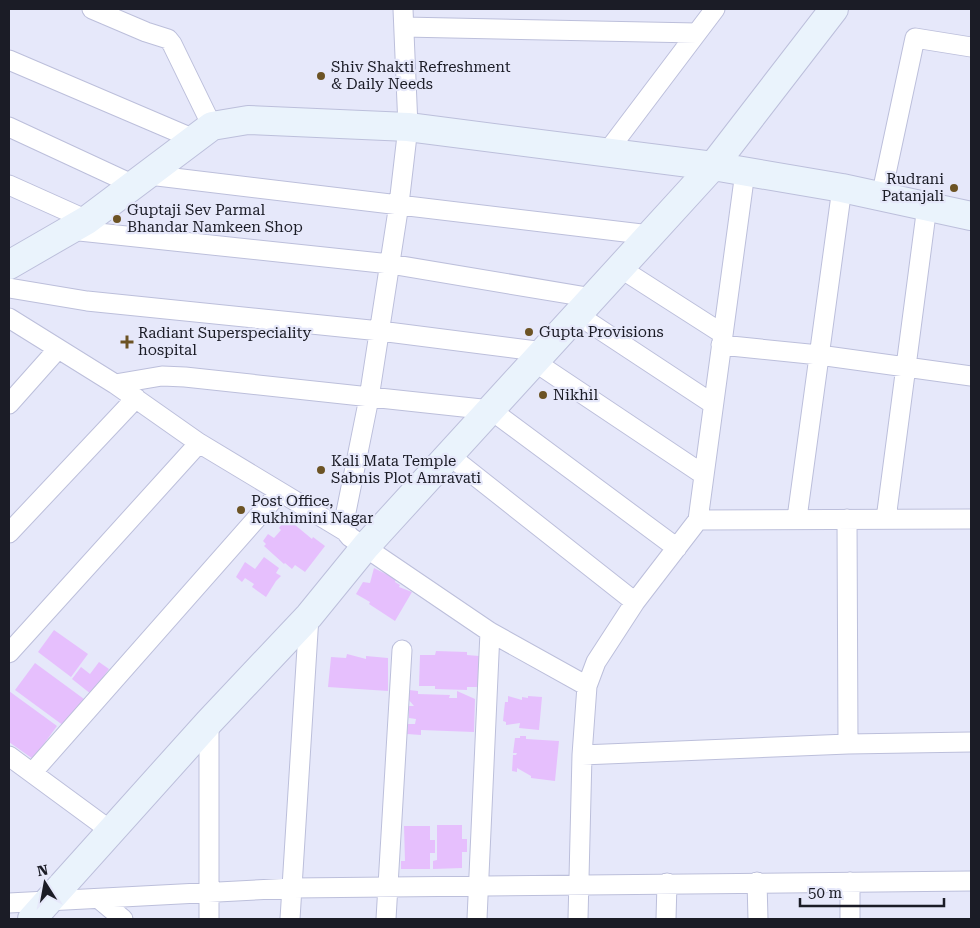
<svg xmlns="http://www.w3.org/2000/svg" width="980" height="928" font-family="'Roboto Serif',serif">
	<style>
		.building { fill: #e6bffd }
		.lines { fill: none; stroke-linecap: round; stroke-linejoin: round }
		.street-casing { stroke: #bcbfdb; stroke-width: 21 }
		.secondary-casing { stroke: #bcbfdb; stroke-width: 30 }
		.street { stroke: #fff; stroke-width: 19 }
		.secondary { stroke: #eaf3fc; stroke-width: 28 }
		.poi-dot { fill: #6c5324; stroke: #e6e8fa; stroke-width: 2 }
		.labels { text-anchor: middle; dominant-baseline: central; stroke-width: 4.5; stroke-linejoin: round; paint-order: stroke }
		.poi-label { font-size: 15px; fill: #1b1c26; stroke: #e6e8fa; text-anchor: start }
	</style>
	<rect width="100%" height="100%" fill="#e6e8fa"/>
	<path class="building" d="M283,515L312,539L313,537L325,546L305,572L295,565L292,569L285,563L284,564L264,546L266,544L263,541L268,534L274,538L281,530L279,528L284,521L280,518Z
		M264,557L279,568L276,573L281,576L276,581L266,597L252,587L254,584L245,578L242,582L236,577L245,562L255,569Z
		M374,568L396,579L395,582L400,585L399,587L412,592L395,621L369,604L370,602L356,594L363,582L370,583Z
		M54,630L88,654L71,677L38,652Z
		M436,651L467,652V655L479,656L478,687H467V690L435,689V686H419L420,655H435Z
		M347,654L366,659V656L388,658V691L328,687L331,657L346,658Z
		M99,662L109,669L91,694L72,679L81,667L90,674Z
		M35,663L84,699L64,726L15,690Z
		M409,690L418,691V694L450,695L449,698H457V691L475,699L474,732L421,730V735L407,734L408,724H415L416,719L409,718V706H414L408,699Z
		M9,691L57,726L33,759L9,742Z
		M508,696L522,700V697L528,698V696L542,697L539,730L519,728L520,723L506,725V722L503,721L505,702H508Z
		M520,736H526V739L559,741L555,781L531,778V776L517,768V772L512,771L513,755H516L517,753H513L515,738H520Z
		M437,825H462V839H467V852H462V868L433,869V861L437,860Z
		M404,826H430V840H435V853H430V869H401V861H405Z"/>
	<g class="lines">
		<g class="street-casing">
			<path id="street" d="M92,9L146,32L168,39L172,44L212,126
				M403,9L408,127L399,204L369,398L344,522L345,531L350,537L490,632L587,686
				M404,27L697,33
				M9,60L194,139
				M9,127L134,185
				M607,152L715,9
				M149,175L650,235
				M9,185L87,220
				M881,197L915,38L971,47
				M70,230L390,264L593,298
				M620,268L723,334
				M9,288L87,301L380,331L544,352
				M578,315L713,404
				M9,318L115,384L199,443L345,531
				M721,345L819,355L971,376
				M535,362L704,475
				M115,384L162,376L185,377L491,410L677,548
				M9,404L57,350
				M450,456L635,602
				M797,518L842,188
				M847,519L848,744
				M886,519L927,206
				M698,520L971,519
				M9,533L136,398
				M9,653L199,443
				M209,722V919
				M582,755L848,744L971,742
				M9,756L111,831
				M32,773L279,493
				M757,882L758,919
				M99,899L123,919
				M9,903L293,888L971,881
				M290,919L309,616
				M386,919L402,650
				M477,919L490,632
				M578,919L582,755L587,686L596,662L635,602L698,520L745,172
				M666,919L667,883
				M850,919V882"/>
		</g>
		<g class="secondary-casing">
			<path id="secondary" d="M9,265L87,220L212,126L248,120L408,127L713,166L842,188L971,216
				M32,919L209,722L309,616L366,546L713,166L834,9"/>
		</g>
		<use href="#street" class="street"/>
		<use href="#secondary" class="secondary"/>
	</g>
	<g class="poi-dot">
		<circle cx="321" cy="76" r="5"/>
		<circle cx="954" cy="188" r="5"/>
		<circle cx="117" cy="219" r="5"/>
		<circle cx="529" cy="332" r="5"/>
		<path d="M124.5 334.5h5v5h5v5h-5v5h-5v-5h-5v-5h5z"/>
		<circle cx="543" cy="395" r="5"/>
		<circle cx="321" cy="470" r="5"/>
		<circle cx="241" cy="510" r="5"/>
	</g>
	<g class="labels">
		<g class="poi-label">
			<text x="331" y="67">Shiv Shakti Refreshment<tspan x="331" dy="17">&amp; Daily Needs</tspan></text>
			<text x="944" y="179" text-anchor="end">Rudrani<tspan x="944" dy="17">Patanjali</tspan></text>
			<text x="127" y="210">Guptaji Sev Parmal<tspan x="127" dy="17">Bhandar Namkeen Shop</tspan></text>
			<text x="539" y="332">Gupta Provisions</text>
			<text x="138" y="333">Radiant Superspeciality<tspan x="138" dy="17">hospital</tspan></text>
			<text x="553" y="395">Nikhil</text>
			<text x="331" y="461">Kali Mata Temple<tspan x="331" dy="17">Sabnis Plot Amravati</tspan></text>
			<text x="251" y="501">Post Office,<tspan x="251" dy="17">Rukhimini Nagar</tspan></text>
		</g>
	</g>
	<rect width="980" height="928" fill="none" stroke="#1b1c26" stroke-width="20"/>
	<g transform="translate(45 883) rotate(349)" stroke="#e6e8fa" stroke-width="4" paint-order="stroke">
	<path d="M0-4L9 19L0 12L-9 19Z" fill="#1b1c26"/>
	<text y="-8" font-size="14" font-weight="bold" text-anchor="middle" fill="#1b1c26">N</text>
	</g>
	<path d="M800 898v8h144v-8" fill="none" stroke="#1b1c26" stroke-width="2.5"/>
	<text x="808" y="898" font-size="15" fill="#1b1c26" stroke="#e6e8fa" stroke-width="4" paint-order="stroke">50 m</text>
</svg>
